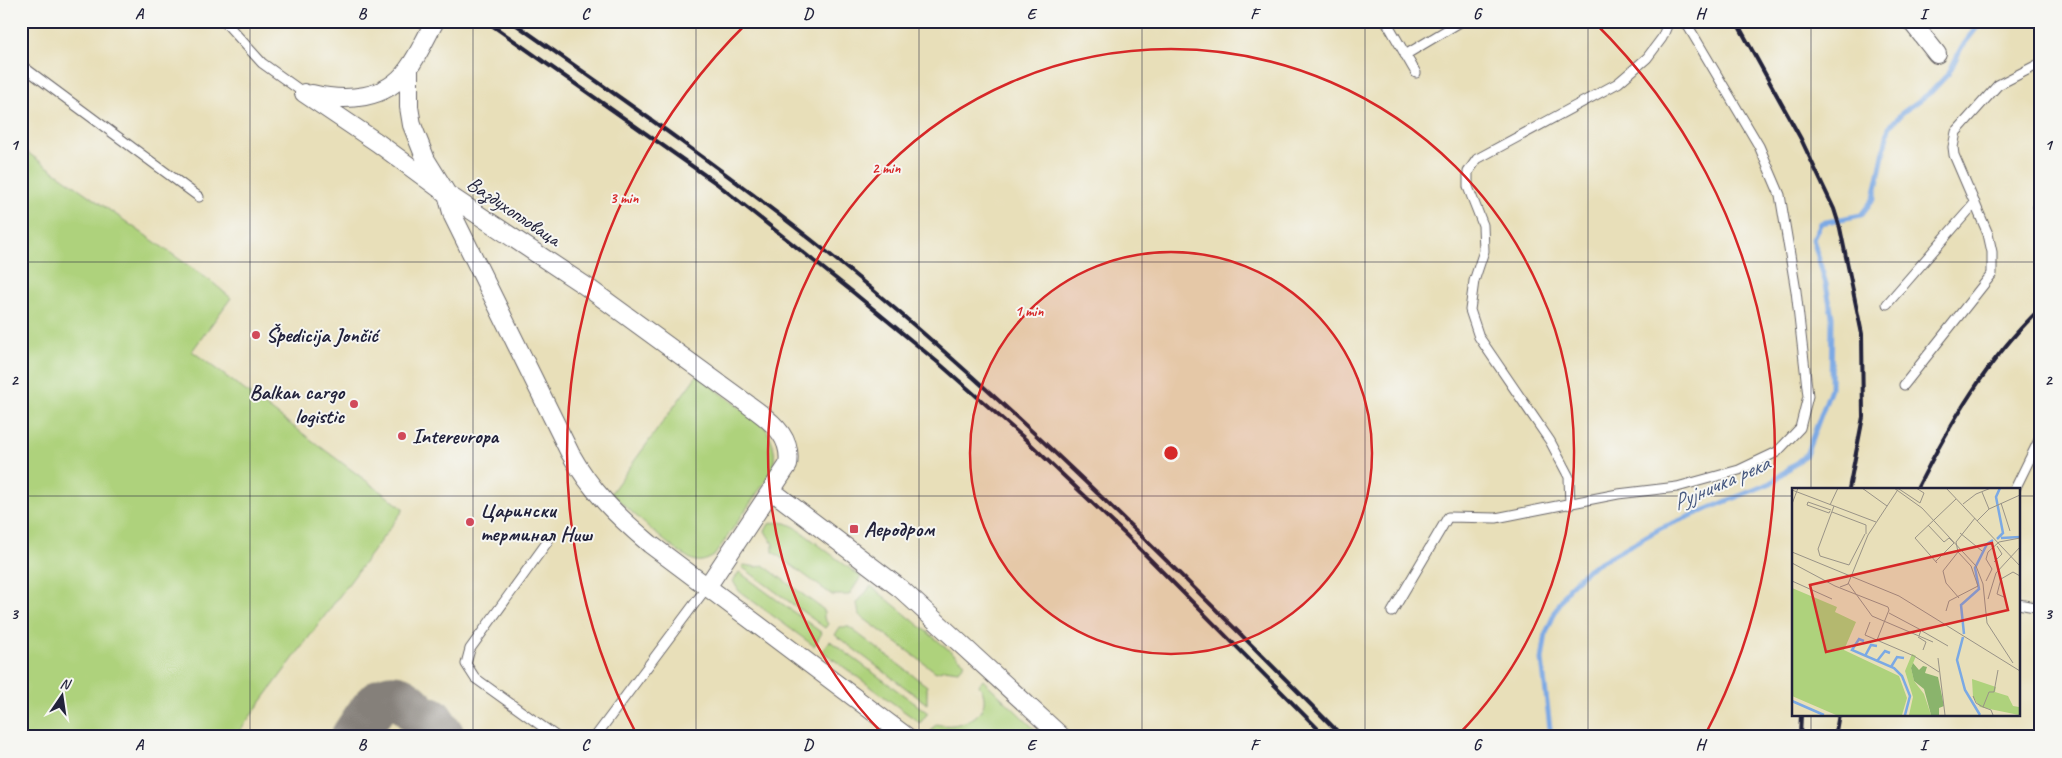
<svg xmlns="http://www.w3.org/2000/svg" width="2062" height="758" font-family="Caveat,sans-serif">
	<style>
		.green { fill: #aed27c; stroke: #687a5c }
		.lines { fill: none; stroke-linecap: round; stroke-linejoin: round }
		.stream { stroke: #7ba9e4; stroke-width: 5 }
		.taxiway { stroke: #85807a; stroke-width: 45 }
		.service-casing { stroke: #676467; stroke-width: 11 }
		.minor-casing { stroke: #676467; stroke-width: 20 }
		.service { stroke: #fff; stroke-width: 9 }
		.minor { stroke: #fff; stroke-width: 18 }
		.rail { stroke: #22223b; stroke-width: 4 }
		.grid { fill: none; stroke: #22223b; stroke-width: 1; stroke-opacity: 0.55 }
		.ring { fill: none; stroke: #d62828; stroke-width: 2.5 }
		.poi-dot { fill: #d1495b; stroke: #f6f6f2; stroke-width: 2 }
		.labels { text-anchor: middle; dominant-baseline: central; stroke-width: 4; stroke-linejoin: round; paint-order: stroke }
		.street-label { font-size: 21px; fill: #22223b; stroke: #f6f6f2 }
		.poi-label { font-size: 21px; font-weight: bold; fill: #22223b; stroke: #f6f6f2; text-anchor: start }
		.water-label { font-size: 22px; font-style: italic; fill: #46587f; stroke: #f6f6f2 }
		.inset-river { fill: none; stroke: #7ba9e4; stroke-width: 2.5 }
		.inset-road { fill: none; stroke: #999387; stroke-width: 1 }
		.view { fill: #d62828; fill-opacity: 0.15; stroke: #d62828; stroke-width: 2.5 }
		.inset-edge { fill: none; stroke: #22223b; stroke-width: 2.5 }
		.centre { fill: #d62828; stroke: #f6f6f2; stroke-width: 2.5 }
		.ring-label { font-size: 15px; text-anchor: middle; font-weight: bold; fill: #d62828; stroke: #f6f6f2; stroke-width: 4; stroke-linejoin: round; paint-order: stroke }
		.neatline { fill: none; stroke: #22223b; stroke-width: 2 }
		.grid-label { font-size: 16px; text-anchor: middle; font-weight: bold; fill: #22223b }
	</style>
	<rect width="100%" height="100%" fill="#f6f6f2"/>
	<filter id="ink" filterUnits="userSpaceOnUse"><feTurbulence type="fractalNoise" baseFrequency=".02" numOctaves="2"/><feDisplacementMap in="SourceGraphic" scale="10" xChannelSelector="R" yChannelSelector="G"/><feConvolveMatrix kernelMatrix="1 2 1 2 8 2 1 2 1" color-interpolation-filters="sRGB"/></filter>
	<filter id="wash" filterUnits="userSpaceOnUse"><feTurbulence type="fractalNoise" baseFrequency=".0096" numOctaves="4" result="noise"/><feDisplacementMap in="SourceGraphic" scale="20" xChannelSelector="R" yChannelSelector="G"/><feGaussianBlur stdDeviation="1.12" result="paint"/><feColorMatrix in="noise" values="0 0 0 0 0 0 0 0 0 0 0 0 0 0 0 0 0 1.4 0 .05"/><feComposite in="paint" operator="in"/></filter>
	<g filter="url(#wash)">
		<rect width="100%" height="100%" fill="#e8dfb9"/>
		<path class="green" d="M21,148L212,282L231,298L192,351L404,509L235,737H21Z
			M697,375L765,427C775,444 778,459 769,476L714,556C709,559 703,562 696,561C677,556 628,508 611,493Z
			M777,522L786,523L795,527L861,577L849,595H832L773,552V544L765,531L769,524Z
			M744,565L757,567L763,565L824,610V618L828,624L825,628L742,567Z
			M739,572L822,633L814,646L739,591L733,581Z
			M871,586L965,663L958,671L945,669L936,672L859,615L857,603Z
			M840,627H849L927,686V704L835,635Z
			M830,641L928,713L920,723L822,651Z
			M983,680L1043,737H933L929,734L936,724C960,730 998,714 979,685Z"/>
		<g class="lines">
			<path class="stream" d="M1551,737L1542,660L1546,633L1556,610L1569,587L1588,569L1661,528L1771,483L1806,455L1831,388L1832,316L1826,284L1813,239L1821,223L1861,215L1874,198L1889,127L1902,113L1931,92L1949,73L1961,48L1982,21"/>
			<path class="taxiway" d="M353,737C363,723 379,690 399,698C409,702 416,712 423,719H431L442,735"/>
		</g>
	</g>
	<g filter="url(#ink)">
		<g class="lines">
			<g class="service-casing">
				<path id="service" d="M224,21L262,63L304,93
					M1386,21L1416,73
					M1405,55L1462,21
					M21,65L199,197
					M2038,207L2041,206
					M1887,304L1975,203
					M1904,385L1992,274V252L1988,234L1954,155L1953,147L1956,132L1998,85L2041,63
					M2015,489L2041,436
					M1570,505L1569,477L1550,441L1479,337L1470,310L1474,281L1484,251L1483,225L1468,187V172L1477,159L1618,83L1647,58L1662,38L1669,21
					M548,541L470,649L466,664L475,678L557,737
					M2018,604L2041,608
					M1392,612L1448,517L1496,518L1618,494L1677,487L1739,470L1777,452L1800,428L1808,396L1796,291L1780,195L1759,146L1685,21
					M595,737L707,587"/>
			</g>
			<g class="minor-casing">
				<path id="minor" d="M1911,21L1937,54
					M409,69V107L412,125L426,160L447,194L453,216L570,453C591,491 617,516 650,544L907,737
					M304,93L378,143L447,194L587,287L757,411C776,425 792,440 788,465L707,587
					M312,94C346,102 386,100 408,69C419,54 426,37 435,21
					M772,491L901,589L1062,737"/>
			</g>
			<use href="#service" class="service"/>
			<use href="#minor" class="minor"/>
			<path class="rail" d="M486,21L716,183L854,293L941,365L1023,437L1126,535L1326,737
				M511,21C618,96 726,171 828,253C1011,401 1177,570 1343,737
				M1736,21L1801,139L1834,209L1840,228L1862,334L1863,417L1849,489
				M1917,489C1949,425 1988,358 2041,308
				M1800,737L1801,714
				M1835,737L1839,714"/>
		</g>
	</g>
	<path class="grid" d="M250,21V737M473,21V737M696,21V737M919,21V737M1142,21V737M1365,21V737M1588,21V737M1811,21V489M21,262H2041M21,496H1793M2018,496H2041M1811,714V737"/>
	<circle cx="1171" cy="453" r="201" fill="#d62828" fill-opacity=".12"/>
	<g class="ring">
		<circle cx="1171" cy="453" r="201"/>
		<path d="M884 735A403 403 0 1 1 1458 735"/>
		<path d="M638 737A604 604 0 0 1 748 22M1594 22A604 604 0 0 1 1704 737"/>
	</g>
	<g class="poi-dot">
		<circle cx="256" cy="335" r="5"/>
		<circle cx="354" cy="404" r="5"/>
		<circle cx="402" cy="436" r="5"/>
		<circle cx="470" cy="522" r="5"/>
		<rect x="849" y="524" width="10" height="10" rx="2.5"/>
	</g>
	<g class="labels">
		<g class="street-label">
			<text transform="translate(514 211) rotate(34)">Ваздухопловаца</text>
		</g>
		<g class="poi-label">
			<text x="266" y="335">Špedicija Jončić</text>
			<text x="344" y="392" text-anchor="end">Balkan cargo<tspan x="344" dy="24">logistic</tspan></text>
			<text x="412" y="436">Intereuropa</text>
			<text x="480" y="510">Царински<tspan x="480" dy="24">терминал Ниш</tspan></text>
			<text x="864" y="529">Аеродром</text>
		</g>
		<g class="water-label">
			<text transform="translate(1721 483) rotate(-24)">Рујничка река</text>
		</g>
	</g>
	<g transform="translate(1792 488)">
		<rect width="228" height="228" fill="#e8dfb9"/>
		<path d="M0,100L45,119L43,124L64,134L52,162L107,188L115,210L110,227H44L0,208ZM120,166L124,168L119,180L122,193L132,206L139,227H117L121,209L113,183ZM180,191L204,199L203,204L216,208L221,218L227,219V227L188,219L181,209Z" fill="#aed27c"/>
		<path d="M121,175L127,182L131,178L135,179L133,185L146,189L152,218L147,220V227H139L132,201L122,193L119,180Z" fill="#8ab46c"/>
		<path class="inset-river" d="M209,50L228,49M205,51L211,45L204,9L208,0M172,146L169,117L187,101L183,80L195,56L201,52M171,149L165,172L173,202L188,227M72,153L67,151L60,162L102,180L110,188L118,208L113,227M73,168L79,157L85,158M85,173L93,163L98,165M99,179L105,169L112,170M0,213L32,227"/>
		<path class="inset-road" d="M70,0L95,18M102,0L130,20L184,78L191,96L195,135L221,175M154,0L228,78M107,1L128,15L132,5L124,0M0,2L84,34M190,4L197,21M16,14L15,17L37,25L38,23M16,14L39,22M209,15L218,43M0,16L6,0M171,16L184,6L199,0M38,17L46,0M42,18L26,61L28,68L57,77L73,46M40,24L74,37V46M185,33L197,21L228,7M136,37L152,54L157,50L162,55L143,74M168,45L190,63M0,64L107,108L228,183M166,64L151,83L154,95L167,110M202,74L210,66L205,58M0,75L43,98L96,119L97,122L85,152M145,75L123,50L164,11M0,93L40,111M194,93L200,81L194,71L196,64L207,54L228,50M56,95L80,128L127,148L129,142L97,125M48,99L56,96L76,47L107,0M212,109L205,106L209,91L221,84L228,88M196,111L204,85L228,59M154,123L157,113L186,98L179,78L166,64L164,54L183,30M78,134L73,147L122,168L147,184M130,143L156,158M127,148L141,154M126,149L134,154L131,162M146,170L153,227M181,208L184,215L191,219M201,227L199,222L191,219L197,204H202L206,182"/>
		<path class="view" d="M200,55L216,122L34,164L18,97Z"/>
		<rect width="228" height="228" class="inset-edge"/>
	</g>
	<circle cx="1171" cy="453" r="8" class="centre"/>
	<g class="ring-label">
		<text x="886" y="173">2 min</text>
		<text x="624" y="203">3 min</text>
		<text x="1029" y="316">1 min</text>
	</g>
	<rect width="2062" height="758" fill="none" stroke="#f6f6f2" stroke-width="55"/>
	<g transform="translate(62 696) rotate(13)" stroke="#f6f6f2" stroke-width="4" paint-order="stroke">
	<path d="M0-4L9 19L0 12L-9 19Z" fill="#22223b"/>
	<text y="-8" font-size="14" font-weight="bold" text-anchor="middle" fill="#22223b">N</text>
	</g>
	<rect x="28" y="28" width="2006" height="702" class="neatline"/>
	<g class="grid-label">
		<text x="139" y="19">A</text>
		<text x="362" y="19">B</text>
		<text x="585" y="19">C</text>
		<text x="808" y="19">D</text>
		<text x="1031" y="19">E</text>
		<text x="1254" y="19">F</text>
		<text x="1477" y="19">G</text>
		<text x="1700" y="19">H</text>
		<text x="1923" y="19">I</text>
		<text x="14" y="150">1</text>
		<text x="2048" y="150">1</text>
		<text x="14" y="385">2</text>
		<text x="2048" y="385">2</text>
		<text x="14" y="619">3</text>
		<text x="2048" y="619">3</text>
		<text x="139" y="750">A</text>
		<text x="362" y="750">B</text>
		<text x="585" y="750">C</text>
		<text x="808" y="750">D</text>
		<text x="1031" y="750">E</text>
		<text x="1254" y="750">F</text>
		<text x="1477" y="750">G</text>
		<text x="1700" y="750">H</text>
		<text x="1923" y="750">I</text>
	</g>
</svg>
